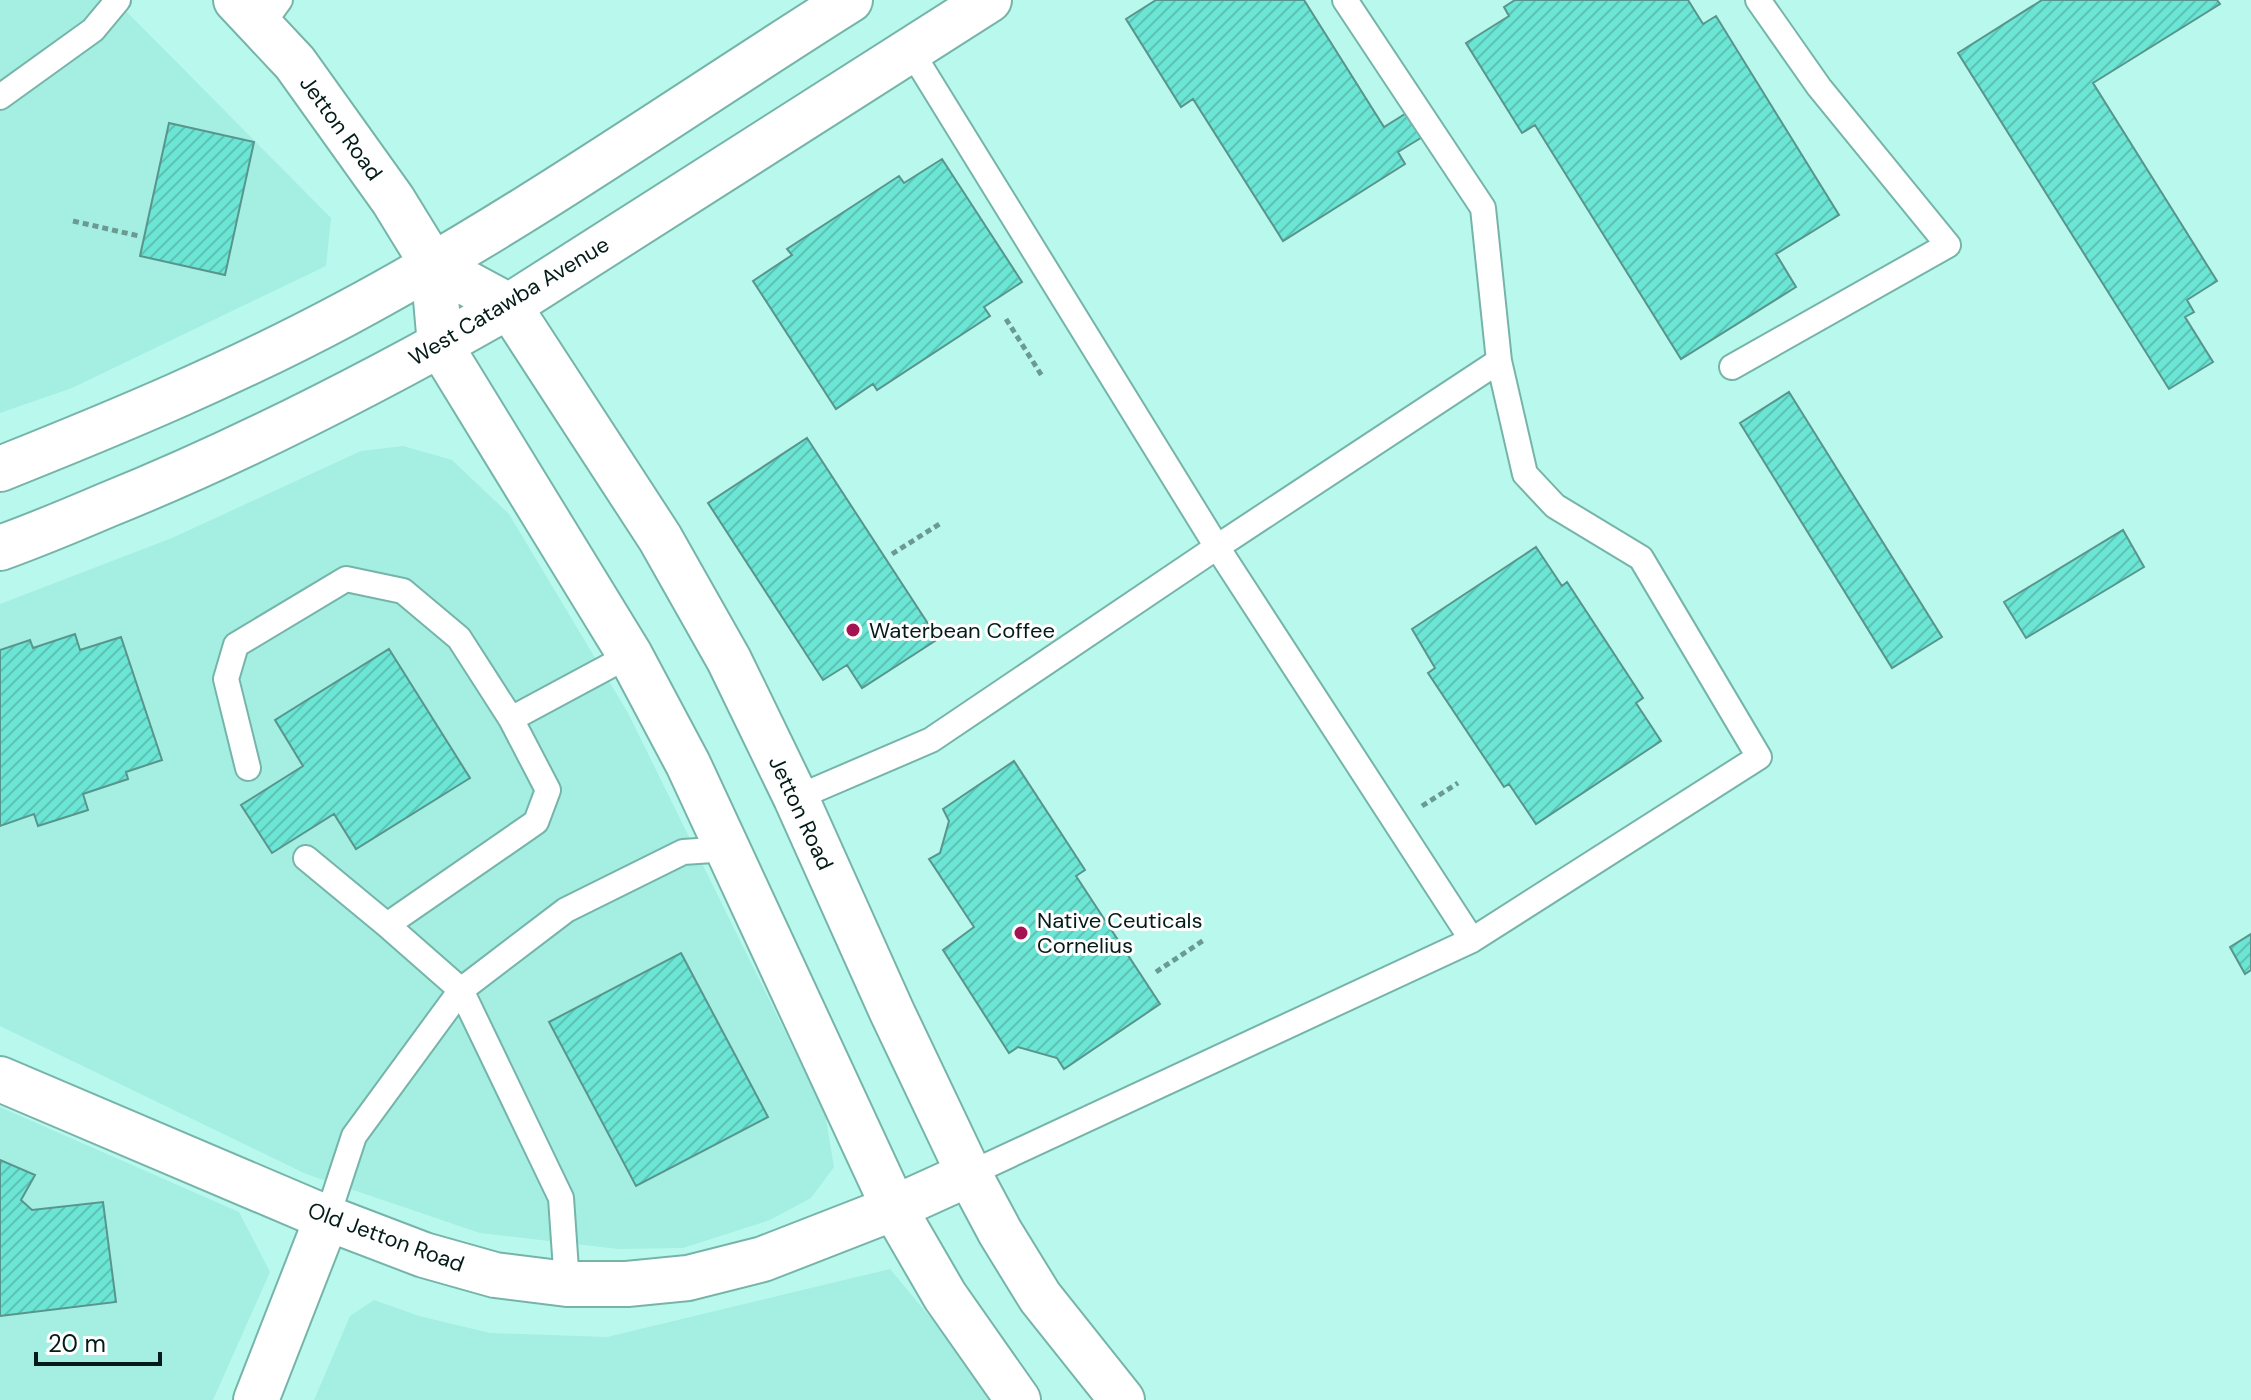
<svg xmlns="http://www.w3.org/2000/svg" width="2251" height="1400" font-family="'DM Sans',sans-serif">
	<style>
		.built { fill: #a4eee2 }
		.building { fill: url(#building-hatch); stroke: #58958c; stroke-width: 2 }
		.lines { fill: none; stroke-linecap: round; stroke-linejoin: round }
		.lane-casing { stroke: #76b4aa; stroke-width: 28 }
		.street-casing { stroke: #76b4aa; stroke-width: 48 }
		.secondary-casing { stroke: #76b4aa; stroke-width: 48 }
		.path { stroke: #6b9a92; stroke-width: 5; stroke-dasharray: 6 4; stroke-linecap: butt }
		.lane { stroke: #fff; stroke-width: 24 }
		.street { stroke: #fff; stroke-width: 44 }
		.secondary { stroke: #fff; stroke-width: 44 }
		.poi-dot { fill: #a51452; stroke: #fff; stroke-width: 3 }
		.labels { text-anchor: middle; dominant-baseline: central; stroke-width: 6; stroke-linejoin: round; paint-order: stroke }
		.street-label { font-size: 22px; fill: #031c18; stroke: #fff }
		.poi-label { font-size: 22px; fill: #031c18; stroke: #fff; text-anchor: start }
	</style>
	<defs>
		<pattern id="building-hatch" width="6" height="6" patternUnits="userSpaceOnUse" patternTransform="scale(2)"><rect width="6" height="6" fill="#6be5d4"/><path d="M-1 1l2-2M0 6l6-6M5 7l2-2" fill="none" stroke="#5bc4b5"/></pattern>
	</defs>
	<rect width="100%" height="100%" fill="#b9f9ed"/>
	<path class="built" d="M0,0H115L331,218L326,266L72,388L0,413Z
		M403,446L452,460L509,514L628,713L825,1113L834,1167L811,1198L770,1220L683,1248L618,1249L480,1233L306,1174L0,1026V604L172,538L361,451Z
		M0,1107L239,1212L270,1272L213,1400H0Z
		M890,1269L999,1400H314L350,1316L374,1300L419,1316L490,1333L607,1337Z"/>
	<path class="building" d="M1156,0H1304L1384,127L1408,112L1424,136L1398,152L1405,164L1283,241L1193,99L1181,107L1126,19Z
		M1515,0H1688L1703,24L1716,16L1839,215L1776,254L1796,287L1681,359L1535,125L1522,133L1466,43L1509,16L1504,7Z
		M2042,0H2217L2220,4L2093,83L2217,281L2187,300L2194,312L2185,317L2213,362L2169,389L1958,53Z
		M169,123L254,142L225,275L140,256Z
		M942,159L1022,282L984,307L990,316L877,390L873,384L836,409L753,281L792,255L787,249L899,176L904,183Z
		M1789,392L1942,637L1892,668L1740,423Z
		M807,438L938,639L862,688L847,665L823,680L708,503Z
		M2123,530L2144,567L2026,638L2004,602Z
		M1536,547L1562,586L1567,582L1643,698L1636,703L1661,741L1536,824L1509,784L1504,787L1428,673L1435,668L1412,629Z
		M75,634L80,650L121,637L162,760L126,772L128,779L83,794L88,810L38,826L34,814L0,826V650L30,640L33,648Z
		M389,649L470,778L356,849L334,814L272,853L241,805L303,766L275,720Z
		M1014,761L1085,870L1076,876L1160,1004L1064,1069L1057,1058L1018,1047L1009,1053L943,950L974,927L929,859L940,853L949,821L943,809Z
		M2251,934V970L2245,974L2230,947Z
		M681,953L768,1117L636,1186L549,1022Z
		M0,1160L35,1175L21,1200L32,1210L103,1202L116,1302L0,1316Z"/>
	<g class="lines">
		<g class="lane-casing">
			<path id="lane" d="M1345,0L1483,208L1499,361
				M261,26L280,0
				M0,97L93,30L118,0
				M1732,367L1948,245L1819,87L1758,0
				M630,655L511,719L548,790L536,822L387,925L461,990L566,910L683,852L728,849
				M248,768L226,679L236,645L346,579L403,591L459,638L511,719
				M796,798L931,740L1217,547L911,51
				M306,858L387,925
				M969,1174L1472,940L1759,757L1641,558L1555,506L1525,474L1499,361L1217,547L1472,940
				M327,1218L354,1136L461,990L561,1198L567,1284"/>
		</g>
		<g class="street-casing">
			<path id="street" d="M0,1079L327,1218L424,1255L495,1275L567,1284H627L688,1278L763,1259L894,1208L969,1174
				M256,1400L327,1218"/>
		</g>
		<g class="secondary-casing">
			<path id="secondary" d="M236,0L295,63L393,200L433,265L440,345L630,655L688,764L894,1208L945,1296L1018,1400
				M433,265L509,306L660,538L729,660L796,798L892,1012L969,1174L1000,1232L1040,1297L1122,1400
				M0,469C118,422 235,373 347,313C521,220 683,105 850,0
				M0,548C36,535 72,520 107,505C246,449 379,380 509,306L989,0"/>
		</g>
		<path class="path" d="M73,221L139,236
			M1006,319L1042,376
			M892,554L941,523
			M1422,806L1458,783
			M1156,972L1204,940"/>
		<use href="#lane" class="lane"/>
		<use href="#street" class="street"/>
		<use href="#secondary" class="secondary"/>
	</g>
	<g class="poi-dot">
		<circle cx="853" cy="630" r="8"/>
		<circle cx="1021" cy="933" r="8"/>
	</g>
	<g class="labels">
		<g class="street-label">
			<text transform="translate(341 128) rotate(54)">Jetton Road</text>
			<text transform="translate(509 301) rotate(-31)">West Catawba Avenue</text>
			<text transform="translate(801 813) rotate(65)">Jetton Road</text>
			<text transform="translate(386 1237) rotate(20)">Old Jetton Road</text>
		</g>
		<g class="poi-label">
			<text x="869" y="630">Waterbean Coffee</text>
			<text x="1037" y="920">Native Ceuticals<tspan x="1037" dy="25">Cornelius</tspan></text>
		</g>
	</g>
	<path d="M36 1352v12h124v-12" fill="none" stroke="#031c18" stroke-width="4"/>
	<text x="48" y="1352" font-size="24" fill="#031c18" stroke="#ffffff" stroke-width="6" paint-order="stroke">20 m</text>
</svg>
